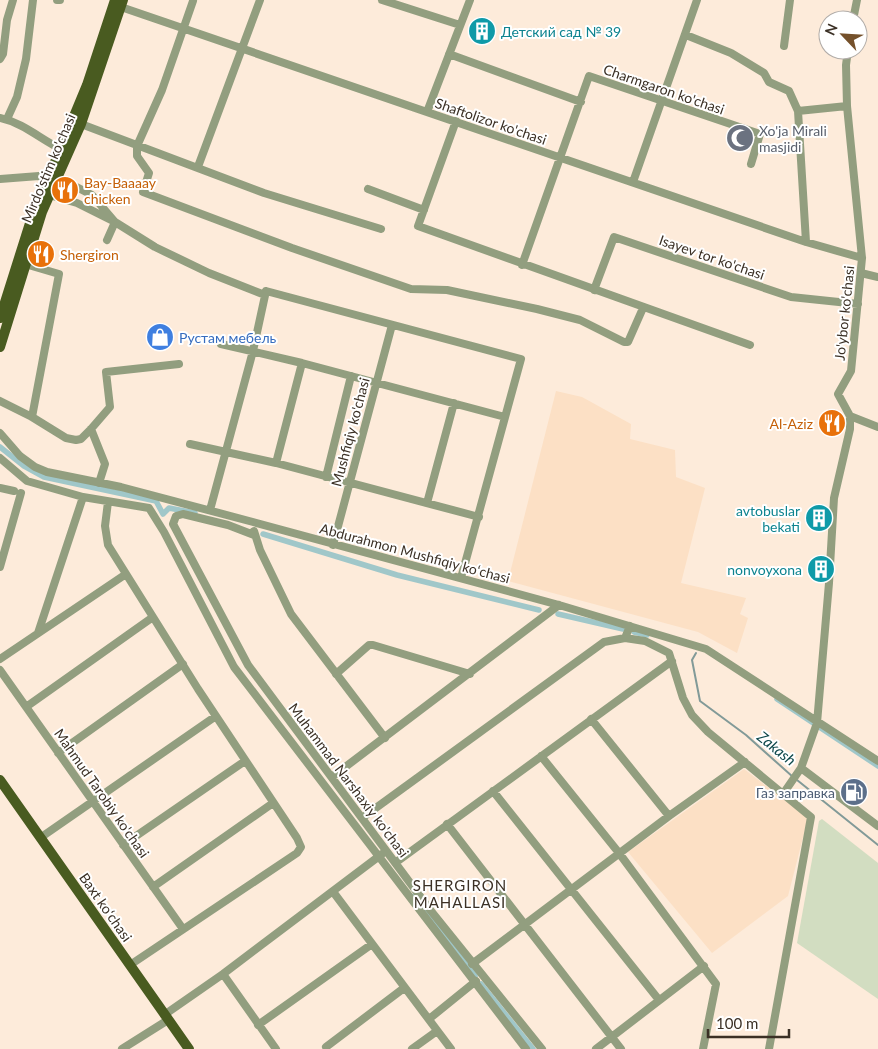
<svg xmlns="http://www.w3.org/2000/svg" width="878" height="1049" font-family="Lato,sans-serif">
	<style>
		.built { fill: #fce0c5 }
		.green { fill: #d2ddc1 }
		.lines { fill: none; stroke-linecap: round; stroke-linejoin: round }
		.stream { stroke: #829a98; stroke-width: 2 }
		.canal { stroke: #a0c7c9; stroke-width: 5.5 }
		.minor { stroke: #929e7f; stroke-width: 8 }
		.major { stroke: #495b20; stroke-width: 10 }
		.labels { text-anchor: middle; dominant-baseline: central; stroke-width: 4; stroke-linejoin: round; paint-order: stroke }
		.culture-label { font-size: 14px; fill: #0d838f; stroke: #fff; text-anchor: end }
		.street-label { font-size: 14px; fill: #3b3025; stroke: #fff }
		.worship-label { font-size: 14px; fill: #5b616d; stroke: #fff; text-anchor: start }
		.food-label { font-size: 14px; fill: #c56008; stroke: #fff; text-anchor: start }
		.shop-label { font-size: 14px; fill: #366cbe; stroke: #fff; text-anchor: start }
		.service-label { font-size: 14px; fill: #4e5e75; stroke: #fff; text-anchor: end }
		.water-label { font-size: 15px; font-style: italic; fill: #0f494c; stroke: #fff }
		.neighbourhood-label { font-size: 15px; letter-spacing: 1px; fill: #3b3025; stroke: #fff }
	</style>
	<rect width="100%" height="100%" fill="#fdebda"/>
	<path class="built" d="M556,391L582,397L631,424L630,439L675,450L676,477L705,488L681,583L746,598L740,614L748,618L737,653L698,632L508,581Z
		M744,769L808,818L788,896L712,953L628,852Z"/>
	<path class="green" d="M822,819L878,863V999L797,943L819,821Z"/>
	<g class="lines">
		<path class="stream" d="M696,653L692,660L700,701L746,735L793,777
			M797,780L878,845"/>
		<path class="canal" d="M0,447L24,466L44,477L156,501L163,514L169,508L195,513
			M263,534L397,575L539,610
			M558,614L623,629
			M634,632L647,635
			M777,699L878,766
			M414,896L475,976
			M481,984L533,1049"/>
		<path class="minor" d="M57,0H60
			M382,0L460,25
			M193,1L162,90L137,146V156L149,173L143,192L292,248L411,289L447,290L537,309L580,320L624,342H628L643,308
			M118,6L806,242L862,258
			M853,20L857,0
			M686,35L731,53L764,73L769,82L789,91L798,111
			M784,46L790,0
			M449,54L581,102
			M0,59L3,54L7,20L13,0
			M427,112L470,0
			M0,118C24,123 40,139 61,149
			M7,119L17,97L26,59L33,0
			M456,121L418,226L750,345
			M81,124L264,193L381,229
			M199,164L260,0
			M57,177L92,195L115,222L155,247L209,273L265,295
			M0,179L39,176L47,180
			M633,182L697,0
			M368,189L424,210
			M49,195L77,203L115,222L107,240
			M806,242L798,111L847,106
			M25,264L59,274L32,417
			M522,265L589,76L760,134L751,164
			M861,273L878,277
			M594,290L614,237L791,297L858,304
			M221,344L302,363L505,417
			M0,401L32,417L66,438L76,440L81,439L91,429L110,407L106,372L179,364
			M850,416L878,427
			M91,429L105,464L99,483
			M0,433L20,456L35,467L47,472L121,487L253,522L559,605L706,649L878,761
			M190,444L276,463L479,517
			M0,458L27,481L83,497L149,508L164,532L234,667L526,1049
			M276,463L302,363
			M326,477L351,376
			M0,488L14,491
			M108,502L105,526L108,545L198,689L297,838L301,847L297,853L130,965
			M427,503L454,403
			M210,510L253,351L266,291L521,359L461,578
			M254,531L260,550L291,614L385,738
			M254,535L228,525L183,514L176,516L173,524L248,665L431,911L542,1049
			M333,545L392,325
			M0,567L21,493
			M38,633L83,497
			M625,638L645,641L669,653L683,698L692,715L708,732L811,817L769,1049
			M0,659L126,574
			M0,670L183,929
			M336,674L369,645H373L470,674
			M26,707L153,617
			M591,719L669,816
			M58,753L183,664
			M541,756L619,853L716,984L703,1049
			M801,768L878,826
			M332,777L559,605
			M493,791L659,1000
			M783,794L801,768L817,723L829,583L834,498L850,429V416L838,394L851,371L862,258L847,106L846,65L848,50
			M362,818L604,642L625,638L630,626
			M447,824L621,1049
			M40,838L216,716
			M123,845L245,761
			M395,863L672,661
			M153,887L273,803
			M334,893L451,1049
			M472,964L669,816L745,762
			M223,974L276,1049
			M164,1015L223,974L382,854
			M429,1019L476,981
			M258,1025L372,944
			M326,1047L404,988
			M122,1049L168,1020
			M412,1049L437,1031
			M596,1049L704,966"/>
		<path class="major" d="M0,318L31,220L87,85L115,0
			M0,347L42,212L81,124L123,0
			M0,780L189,1049"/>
	</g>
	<defs>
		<g id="building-disc" transform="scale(1.4375)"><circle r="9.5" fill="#0f9aa8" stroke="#fff"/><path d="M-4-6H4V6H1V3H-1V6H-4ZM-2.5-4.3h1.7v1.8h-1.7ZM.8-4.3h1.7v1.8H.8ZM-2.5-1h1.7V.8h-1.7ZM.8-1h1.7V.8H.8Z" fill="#fff"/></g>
		<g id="mosque-disc" transform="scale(1.4375)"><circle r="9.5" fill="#6b7280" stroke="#fff"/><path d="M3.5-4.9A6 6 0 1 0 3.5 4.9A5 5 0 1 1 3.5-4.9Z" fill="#fff"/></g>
		<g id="restaurant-disc" transform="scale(1.4375)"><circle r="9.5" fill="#e8710a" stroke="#fff"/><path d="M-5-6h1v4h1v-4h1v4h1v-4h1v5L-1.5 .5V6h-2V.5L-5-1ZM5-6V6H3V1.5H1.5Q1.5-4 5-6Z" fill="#fff"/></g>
		<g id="shop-disc" transform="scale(1.4375)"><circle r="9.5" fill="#3f7fe0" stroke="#fff"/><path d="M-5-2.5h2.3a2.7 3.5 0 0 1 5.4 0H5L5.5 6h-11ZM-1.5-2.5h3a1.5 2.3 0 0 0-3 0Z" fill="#fff"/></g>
		<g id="fuel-disc" transform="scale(1.4375)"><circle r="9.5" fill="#5c6f8a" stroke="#fff"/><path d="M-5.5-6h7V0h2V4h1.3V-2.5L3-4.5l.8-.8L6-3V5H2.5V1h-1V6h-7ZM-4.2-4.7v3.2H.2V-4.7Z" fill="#fff"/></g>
	</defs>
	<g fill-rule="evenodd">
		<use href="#building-disc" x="482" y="31"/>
		<use href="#mosque-disc" x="740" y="138"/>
		<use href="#restaurant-disc" x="65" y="190"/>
		<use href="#restaurant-disc" x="41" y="254"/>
		<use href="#shop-disc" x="160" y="337"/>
		<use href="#restaurant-disc" x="832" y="423"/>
		<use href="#building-disc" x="819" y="518"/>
		<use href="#building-disc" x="821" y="569"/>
		<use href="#fuel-disc" x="854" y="792"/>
	</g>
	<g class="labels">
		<g class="culture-label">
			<text x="501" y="31" text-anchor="start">Детский сад № 39</text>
			<text x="800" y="510">avtobuslar<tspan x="800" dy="16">bekati</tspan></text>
			<text x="802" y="569">nonvoyxona</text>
		</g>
		<g class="street-label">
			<text transform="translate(664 89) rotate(19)">Charmgaron ko'chasi</text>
			<text transform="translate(491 121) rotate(19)">Shaftolizor ko'chasi</text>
			<text transform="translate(48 168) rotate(-67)">Mirdo'stim ko'chasi</text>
			<text transform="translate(712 257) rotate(19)">Isayev tor ko'chasi</text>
			<text transform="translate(844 313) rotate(-84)">Jo'ybor ko'chasi</text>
			<text transform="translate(350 432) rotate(-75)">Mushfiqiy ko'chasi</text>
			<text transform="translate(415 553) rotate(15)">Abdurahmon Mushfiqiy koʻchasi</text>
			<text transform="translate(349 780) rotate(53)">Muhammad Narshaxiy ko'chasi</text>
			<text transform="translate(102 793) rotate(55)">Mahmud Tarobiy ko'chasi</text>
			<text transform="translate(106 907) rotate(55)">Baxt koʻchasi</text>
		</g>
		<g class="worship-label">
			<text x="759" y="130">Xo'ja Mirali<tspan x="759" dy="16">masjidi</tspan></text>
		</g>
		<g class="food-label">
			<text x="84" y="182">Bay-Baaaay<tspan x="84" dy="16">chicken</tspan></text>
			<text x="60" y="254">Shergiron</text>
			<text x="813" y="423" text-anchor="end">Al-Aziz</text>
		</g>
		<g class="shop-label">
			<text x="179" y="337">Рустам мебель</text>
		</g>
		<g class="service-label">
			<text x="835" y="792">Газ заправка</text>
		</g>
		<g class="water-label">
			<text transform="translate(777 748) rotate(39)">Zakash</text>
		</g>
		<g class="neighbourhood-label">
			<text x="460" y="885">SHERGIRON<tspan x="460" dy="17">MAHALLASI</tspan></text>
		</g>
	</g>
	<g transform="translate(843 35) rotate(295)"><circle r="24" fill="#ffffff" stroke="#b1aca8"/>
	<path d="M0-4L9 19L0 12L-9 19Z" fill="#75512b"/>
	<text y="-8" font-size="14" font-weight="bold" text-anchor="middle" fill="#3b3025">N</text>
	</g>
	<path d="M708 1029v8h81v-8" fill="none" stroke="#3b3025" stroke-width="2.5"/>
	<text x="716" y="1029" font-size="15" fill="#3b3025" stroke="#ffffff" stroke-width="4" paint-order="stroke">100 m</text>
</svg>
